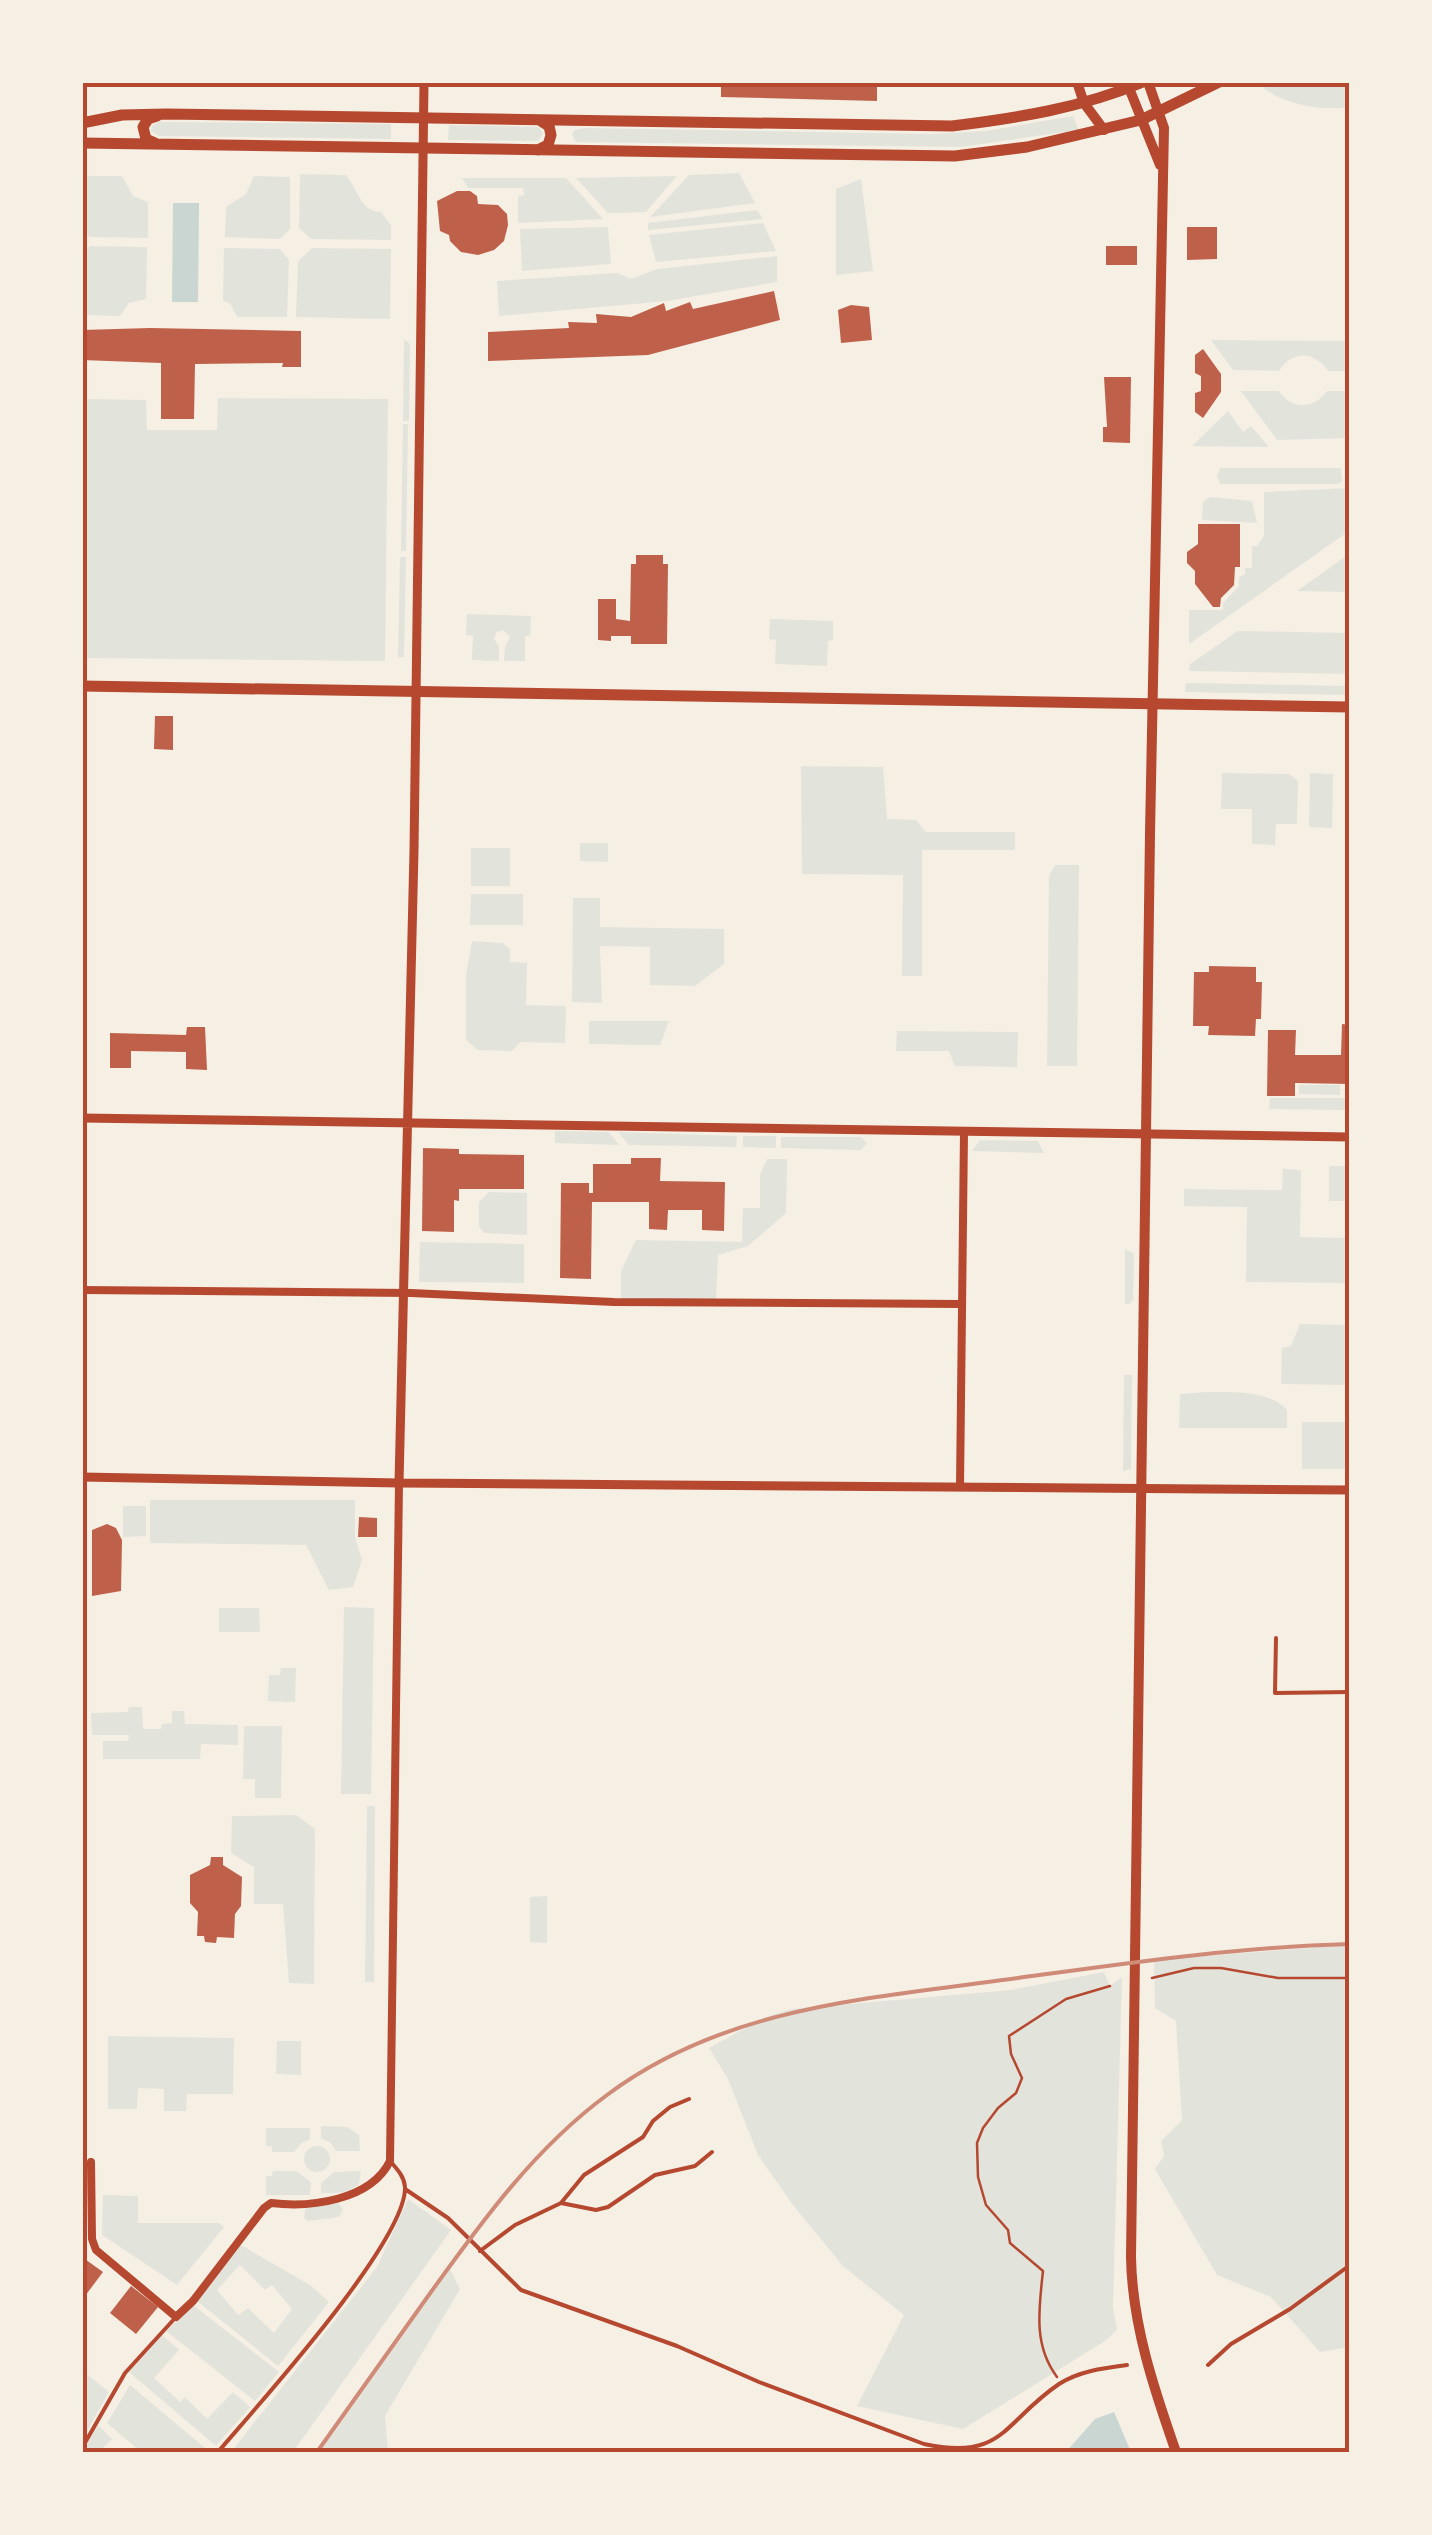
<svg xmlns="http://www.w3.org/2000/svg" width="1432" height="2535" font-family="'DM Sans',sans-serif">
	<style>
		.green { fill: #e2e4dc; fill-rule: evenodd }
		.water { fill: #c9d6d2 }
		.building { fill: #bf614a }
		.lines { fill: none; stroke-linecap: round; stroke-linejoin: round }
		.path { stroke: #b5482f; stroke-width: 2.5 }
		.service { stroke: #b5482f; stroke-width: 4 }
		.minor { stroke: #b5482f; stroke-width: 8 }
		.tertiary { stroke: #b5482f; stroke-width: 9 }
		.secondary { stroke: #b5482f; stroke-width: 10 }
		.primary { stroke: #b5482f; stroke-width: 11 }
		.rail { stroke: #cf8b77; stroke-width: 4 }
		.neatline { fill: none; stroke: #b5482f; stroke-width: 4 }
	</style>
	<rect width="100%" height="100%" fill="#f6efe4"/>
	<path class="green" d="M1274,82L1345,83L1349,90V107C1320,111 1287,105 1263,88Z
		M1073,116L1079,130L961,147L576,142L572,135L574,130L584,128L932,134L986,131Z
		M159,122L391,124V139L159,136L151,131L152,126Z
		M449,125L539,127L543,134L538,141L448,140Z
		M739,173L755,203L650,217L689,175Z
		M300,174L346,175C358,190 361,212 381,212L391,225V240L311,239L299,228Z
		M82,176H122L133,196L148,202V238L89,237L83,226Z
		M254,176L290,177V229L280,239L225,237L226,207L246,194Z
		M677,176L646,212L608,213L576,178Z
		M462,178H566L603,219L518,223V196L524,195L523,188H468Z
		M861,179L873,271L836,275V189Z
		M757,210L763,219L648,230V223Z
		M763,223L776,251L656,262L649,235Z
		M608,227L611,264L522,271L520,229Z
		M90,246L147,247L146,299L129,303L120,316L83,315V255Z
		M224,248L280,249L289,260L287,317H237L230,303L223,301Z
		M312,248L391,249L390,319L296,317L298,261Z
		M777,256V282L667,301L499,316L497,281L617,273L631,279L657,269Z
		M404,339L410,344L409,421H403Z
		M1211,340L1349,341V371H1328C1314,351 1292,350 1279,371L1233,370Z
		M1241,391H1279C1292,410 1313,410 1327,391H1349V438L1277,440Z
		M218,398L388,399L385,661L83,658V399L146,400L147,430H217Z
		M1228,411L1243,432L1251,426L1269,447L1192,446Z
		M403,424H408L406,551H401Z
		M1220,468H1341L1342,482L1336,484H1220L1217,476Z
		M1349,488V531L1189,644V610H1223V603L1239,586V577L1245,574V568H1252V546H1257L1264,536V492Z
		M1210,497L1252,501L1257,523L1202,520L1203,502Z
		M1349,554V592L1297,591Z
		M400,557H406L404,657H398Z
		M467,614L531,616L530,636H525V661H504L505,647L510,637L503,630L497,632L494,638L499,647V661L472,660L473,636L466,635Z
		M770,619L833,621V640L828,641L827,666L775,664L776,640L769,639Z
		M1238,631L1349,633V674L1189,671L1190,664Z
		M1186,683L1349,686V695L1185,692Z
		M801,766L883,767L887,819L916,820L926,832H1015V850H922V976H902L903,875L802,874Z
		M1222,773L1289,774L1298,781L1297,824H1276L1275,845L1252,844V809H1221Z
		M1310,773L1333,774L1332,828L1309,827Z
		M580,843H608V862L580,861Z
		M471,848H510V886H471Z
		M1055,865H1079L1077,1066H1047L1049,876Z
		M471,894H523V925H470Z
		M573,898H600V927L724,929V964L695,986L650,985V947L600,946L602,1003L572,1002Z
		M472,941L503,943L510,949V962L527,963L526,1005L566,1006L565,1043L520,1042L512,1051L478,1050L466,1040V976Z
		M589,1021H669L660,1045L589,1044Z
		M897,1031L1018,1032L1017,1067L955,1066L949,1051H896Z
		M1299,1085H1340V1095L1299,1094Z
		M1270,1098H1345V1110L1269,1109Z
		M555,1131L609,1132L619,1145L555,1143Z
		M618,1132L737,1136L736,1147L629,1145Z
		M743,1136H776V1148L743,1147Z
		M781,1137H861L867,1143L861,1150L781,1148Z
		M980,1140L1038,1141L1044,1153L972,1151Z
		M767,1159H787L786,1213L748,1246L718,1255L716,1299H621V1271L636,1240L742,1242L743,1208H760V1175Z
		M1329,1166H1349V1201H1329Z
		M1283,1169L1301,1170L1300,1237L1349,1238V1283L1246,1282L1247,1207L1184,1206V1189L1282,1190Z
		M489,1192L527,1193V1235L484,1233L479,1226V1202Z
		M420,1242L524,1244V1283L419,1282Z
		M1125,1249L1134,1254L1133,1300L1129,1304H1125Z
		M1300,1324L1349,1325V1385L1281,1384L1282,1348L1291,1346Z
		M1124,1375H1132L1131,1469L1123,1471Z
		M1207,1392C1233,1392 1269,1390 1287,1410V1428H1179L1180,1394Z
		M1302,1422H1349V1469H1302Z
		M150,1500H355V1537L362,1560L353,1587L329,1590L306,1545L150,1543Z
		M123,1506H146V1536L123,1537Z
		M344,1607L374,1608L371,1794H341Z
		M219,1608H259L260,1632H219Z
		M281,1668H296L295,1702L268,1701L269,1675H280Z
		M129,1707H142L143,1729H161L162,1724L172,1723V1711H184L185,1724L238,1725V1745L201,1744L200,1759H103V1741H128L129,1735H92L91,1713L128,1712Z
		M244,1726H282L281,1798H255V1779H243Z
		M367,1806H375L374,1982H365Z
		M296,1815L315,1829L314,1984L289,1983L283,1904H254V1867L231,1853L232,1816Z
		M547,1896V1943L530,1942V1897Z
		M1349,1945V2347L1320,2352L1271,2297L1217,2275L1155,2169L1164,2156L1161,2141L1182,2120L1176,2021L1155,2008L1154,1960Z
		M1104,1972L1110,1986L1122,1977L1113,2308L1117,2330L1105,2341L963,2429L857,2406L904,2315L843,2266L793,2205L758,2155L728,2079L709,2048L766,2017L792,2009L1011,1990Z
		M108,2036L234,2038L233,2094H187L186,2111H164V2089L138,2088L137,2109H108Z
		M277,2041H301V2075L276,2074Z
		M321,2126L347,2127L359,2135L360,2151H336L331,2143L321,2138Z
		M266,2128H310V2139L302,2143L294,2152H272V2146H266Z
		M304 2159a13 13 0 1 1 26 0a13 13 0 1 1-26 0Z
		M273,2171H296L311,2182L310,2195H266V2176H272Z
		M361,2171L359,2184C348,2194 336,2193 321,2193V2183L334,2172Z
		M103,2195L138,2196V2223H219L224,2227L177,2285L102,2235Z
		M408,2199L451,2230L293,2452H231L377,2267Z
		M338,2203L343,2209L339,2217L307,2221L304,2217L306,2206Z
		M239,2244L310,2285L329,2302L278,2366L197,2301ZM240,2265L265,2290L272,2285L292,2309L274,2333L248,2308L238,2315L217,2290Z
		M450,2269L460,2289L385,2416L388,2452H320Z
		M193,2305L279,2372L255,2401L166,2331Z
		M162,2335L179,2350L154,2378L180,2402L185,2397L207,2419L233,2392L250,2407L216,2446L129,2372Z
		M83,2371L109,2392L83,2438Z
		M130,2385L210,2452H141L107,2423Z
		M98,2425L112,2439L99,2452H83Z"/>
	<path class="water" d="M173,203H199L198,302H172Z
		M1114,2412L1131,2452H1066L1095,2419Z"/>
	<path class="building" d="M721,82H877V101L721,97Z
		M457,191H470L477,196L478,204L498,205L507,214L508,225L504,241L494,250L478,255L461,252L450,241L449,235L440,231L437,201Z
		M1187,227H1217V259L1187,260Z
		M1106,246H1137V265H1106Z
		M774,291L780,320L648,355L488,361V332L569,328L568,322L597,323L596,314L631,317L664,303L666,311L690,302L693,309Z
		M851,305L869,307L872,340L841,343L838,310Z
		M150,328L301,331V367H282L283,363L195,364L194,419H161V363L82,360V330Z
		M1203,349L1221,374V392L1203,418L1195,412V393L1201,391V376L1195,373V355Z
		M1104,377H1131L1130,443L1103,442V427H1107Z
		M1198,524H1240V567H1235L1234,585L1221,598L1220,607H1213L1195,584V571L1187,563V552L1198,544Z
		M636,555H663V564H668L667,644H631V636H611V641L598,640V599H616V619L630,621L631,564H636Z
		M155,716H173V750L154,749Z
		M1209,966L1256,967V982H1262L1261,1019H1256L1255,1036L1208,1035L1209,1026H1193L1194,972H1209Z
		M1342,1024L1350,1025V1084L1295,1083V1096H1267L1268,1030H1296L1295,1055H1341Z
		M187,1027H205L207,1070L186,1069V1052L131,1051V1068H110V1033L186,1035Z
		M423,1148L459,1149V1154L524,1155V1189H459V1201L454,1200V1232L422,1231Z
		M631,1158H661L660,1181L725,1182L724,1231L702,1230V1210H668L667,1230L649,1229V1202H592L591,1279L560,1278L561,1183H589V1193H593V1164H631Z
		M359,1517L377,1518V1537H358Z
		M107,1524L116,1528L122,1540L121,1591L92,1596V1530Z
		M211,1857H223V1865L242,1877L241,1906L235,1914L234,1938L217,1937L216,1943L205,1942L204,1936H197L198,1912L190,1903V1875L210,1865Z
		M82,2257L103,2272L82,2300Z
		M131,2286L158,2307L136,2334L110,2313Z"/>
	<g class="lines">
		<path class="path" d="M1152,1978L1194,1968H1221L1278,1978H1350
			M1057,2377C1033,2345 1039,2309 1043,2271L1010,2243L1008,2230L986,2205L978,2177L977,2143L983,2128L998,2108L1016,2093L1022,2078L1011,2054L1009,2036L1066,1999L1110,1986"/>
		<path class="service" d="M1276,1638L1275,1693L1350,1692
			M82,2168L91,2162
			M405,2189L448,2218L521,2290L677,2346L759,2382L924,2444C1004,2461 1003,2422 1059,2384C1079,2371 1104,2368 1127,2365
			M561,2203L584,2175L643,2137L653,2121L670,2107L689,2099
			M480,2251L515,2225L561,2203L596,2210L608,2207L655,2175L695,2166L712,2152
			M1208,2365L1231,2344L1290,2309L1350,2265
			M82,2448L125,2373L176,2317
			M218,2452C257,2406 407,2241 405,2187C404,2176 397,2169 390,2161"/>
		<path class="minor" d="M82,1290L411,1293L614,1302L962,1304
			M960,1487L964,1132
			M91,2162L92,2239L96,2250L176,2317L193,2301L264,2208L271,2203C311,2208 371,2200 390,2161L399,1483"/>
		<path class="tertiary" d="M82,1118L1350,1137
			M82,1477L399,1483L1350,1490
			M399,1483L414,851L424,82"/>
		<path class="secondary" d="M1077,82L1084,103L1104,130
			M1148,82L1164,128L1150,833L1131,2257C1132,2324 1154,2389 1176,2452
			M1127,83L1160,165"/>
		<path class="primary" d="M82,123L122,115L166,114L952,126C1018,118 1081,108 1143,82
			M82,143L955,156L1027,147L1141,120L1219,82
			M155,143L146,139L143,127L148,119L157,116
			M538,150L548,145L551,135L549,126L541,121
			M82,686L1350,707"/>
		<path class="rail" d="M317,2452C355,2399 393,2346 431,2292C483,2220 535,2148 607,2095C727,2005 875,1998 1018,1978C1128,1963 1238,1947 1350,1944"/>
	</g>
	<rect width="1432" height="2535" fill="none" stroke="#f6efe4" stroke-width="170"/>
	<rect x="85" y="85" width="1262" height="2365" class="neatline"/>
</svg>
